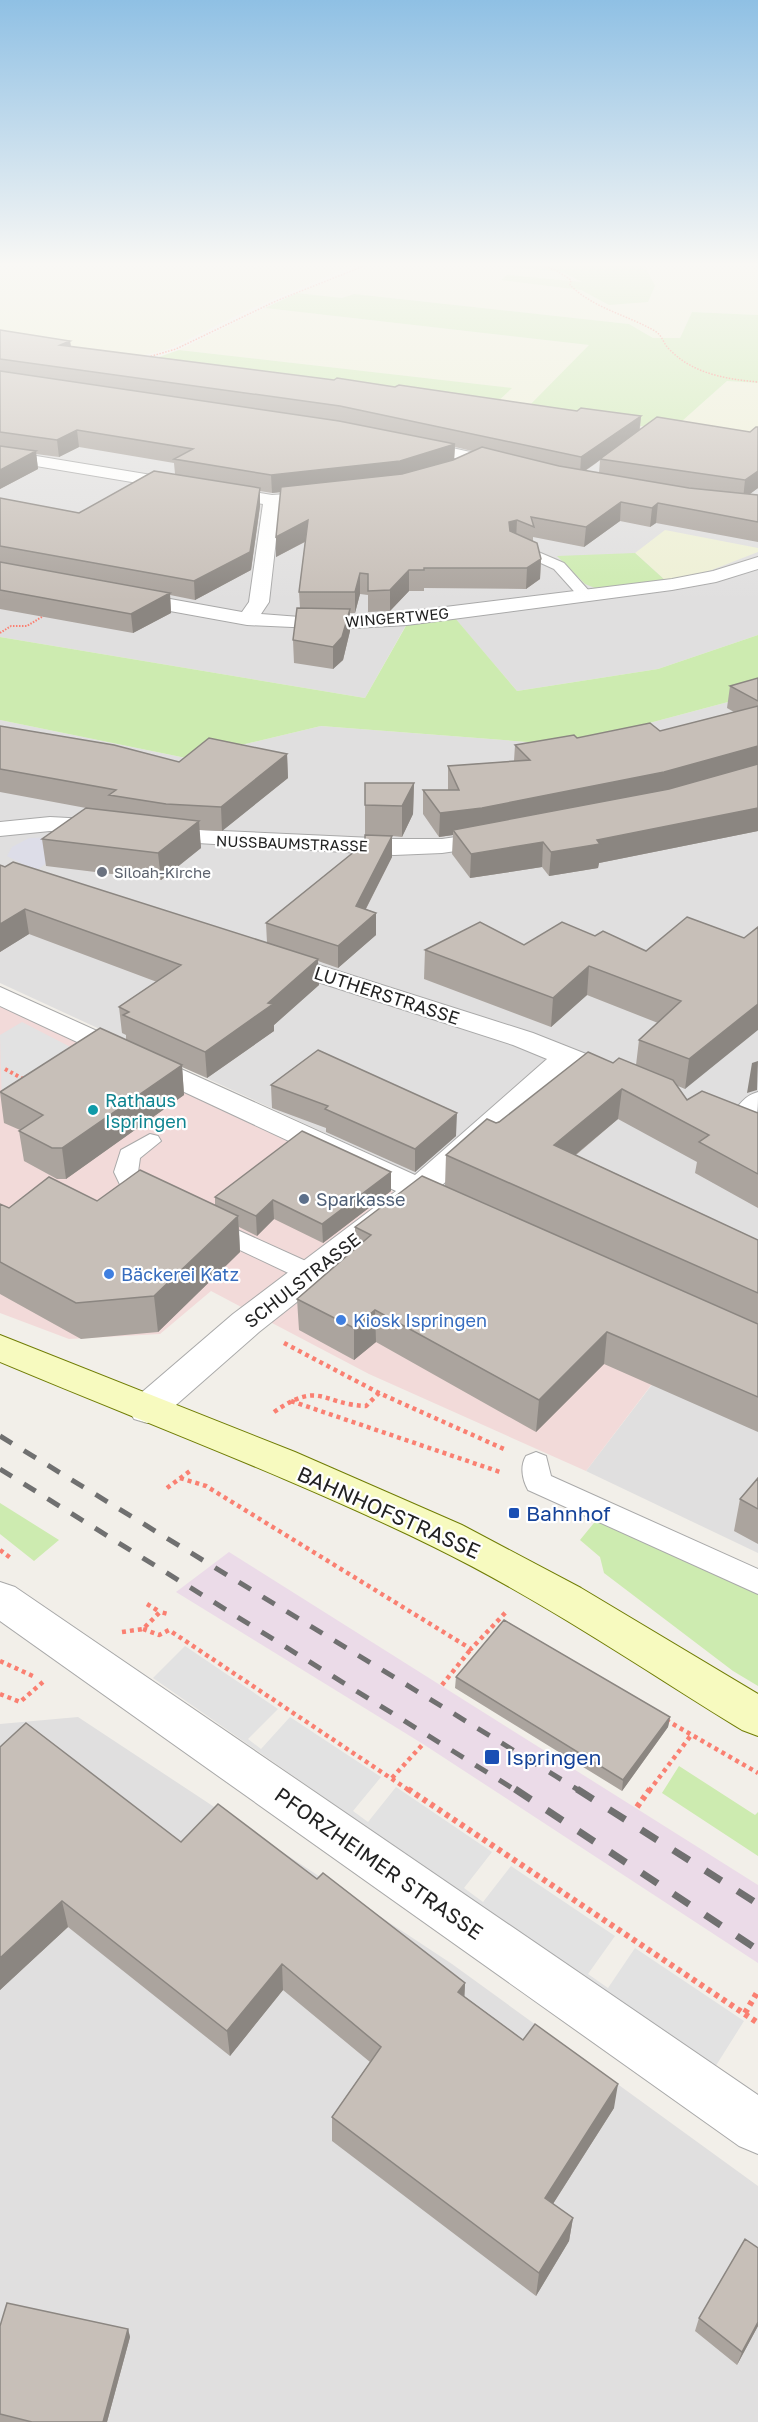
<svg xmlns="http://www.w3.org/2000/svg" width="758" height="2422" font-family="'Golos Text',sans-serif">
	<style>
		.residential { fill: #e0dfdf }
		.commercial { fill: #f2dad9 }
		.industrial { fill: #ebdbe8 }
		.farmland { fill: #eef0d5 }
		.grass { fill: #cdebb0 }
		.parking { fill: #e2e2e2 }
		.plaza { fill: #dddde8 }
		.lines { fill: none; stroke-linecap: round; stroke-linejoin: round }
		.lane-casing { stroke: #a9a9a9; stroke-width: 2 }
		.street-casing { stroke: #a9a9a9; stroke-width: 2 }
		.secondary-casing { stroke: #707d05; stroke-width: 2 }
		.path-far4 { stroke: #fa8072; stroke-width: 1.5; stroke-dasharray: 1.5 1.5; stroke-linecap: butt }
		.path-far3 { stroke: #fa8072; stroke-width: 2; stroke-dasharray: 1.5 1.5; stroke-linecap: butt }
		.path-far2 { stroke: #fa8072; stroke-width: 4; stroke-dasharray: 3 3; stroke-linecap: butt }
		.path-far1 { stroke: #fa8072; stroke-width: 4.5; stroke-dasharray: 4 4; stroke-linecap: butt }
		.path { stroke: #fa8072; stroke-width: 6; stroke-dasharray: 4.5 4.5; stroke-linecap: butt }
		.lane { fill: #fff; fill-rule: evenodd }
		.street { fill: #fff; fill-rule: evenodd }
		.secondary { fill: #f7fabf; fill-rule: evenodd }
		.rail-far1 { stroke: #707070; stroke-width: 5; stroke-dasharray: 14 14; stroke-linecap: butt }
		.rail { stroke: #707070; stroke-width: 7; stroke-dasharray: 19 19; stroke-linecap: butt }
		.wall { fill: #aba49e; fill-rule: evenodd }
		.shaded-wall { fill: #8b8681 }
		.building { fill: #c7bfb8; stroke: #8b8681; stroke-width: 1.5 }
		.worship-dot { fill: #6b7280; stroke: #fff; stroke-width: 2 }
		.culture-dot { fill: #0f9aa8; stroke: #fff; stroke-width: 2 }
		.service-dot { fill: #5c6f8a; stroke: #fff; stroke-width: 2 }
		.shop-dot { fill: #3f7fe0; stroke: #fff; stroke-width: 2 }
		.transit-dot { fill: #1a4fb4; stroke: #fff; stroke-width: 2 }
		.labels { text-anchor: middle; dominant-baseline: central; stroke-width: 4.5; stroke-linejoin: round; paint-order: stroke }
		.far-street-label { font-size: 15px; fill: #222; stroke: #fff }
		.far-worship-label { font-size: 15px; fill: #5b616d; stroke: #fff; text-anchor: start }
		.street-label { font-size: 18px; fill: #222; stroke: #fff }
		.culture-label { font-size: 18px; fill: #0d838f; stroke: #fff; text-anchor: start }
		.service-label { font-size: 18px; fill: #4e5e75; stroke: #fff; text-anchor: start }
		.shop-label { font-size: 18px; fill: #366cbe; stroke: #fff; text-anchor: start }
		.near-street-label { font-size: 21px; fill: #222; stroke: #fff }
		.near-transit-label { font-size: 21px; fill: #164399; stroke: #fff; text-anchor: start }
	</style>
	<rect width="100%" height="100%" fill="#f2efe9"/>
	<path class="residential" d="M0,387L606,424L758,443V635L658,669L517,691L446,608L414,611L365,698L0,637Z
		M758,694V1553L586,1471L709,1310L0,983V720L186,758L321,726L567,745Z
		M78,1717L452,1964L758,2186V2422H0V1724Z"/>
	<path class="commercial" d="M0,1003L690,1334L586,1471L369,1374L211,1291L160,1334L69,1339L0,1313Z"/>
	<path class="industrial" d="M229,1552L758,1885V1963L423,1744L176,1592Z"/>
	<path class="farmland" d="M0,262H361L248,310L169,349L125,360L0,342Z
		M379,262H451L563,272L585,283L508,275L501,280L581,290L609,305L645,266L637,262L758,265V315L692,312L680,338H653L629,324L354,294L342,298L297,293Z
		M265,308L590,345L523,412L492,407L511,388L179,350Z
		M727,381L758,383V439L672,430Z
		M665,530L758,548V552L704,573L667,582L635,553Z"/>
	<path class="grass" d="M451,262H637L645,266L655,286L648,302L609,305L581,290L501,280L507,275L582,282L563,272Z
		M297,293L342,298L354,294L629,324L653,338H680L692,312L758,315V383L727,381L672,430L523,412L589,345L265,308Z
		M179,350L512,388L492,407L147,361Z
		M635,553L667,582L595,588L585,584L557,556Z
		M455,618L517,691L658,669L758,635V694L567,745L321,726L186,758L0,720V637L365,698L407,624Z
		M0,1503L59,1540L34,1561L0,1534Z
		M598,1518L758,1591V1686L733,1671L604,1573L600,1557L580,1540Z
		M679,1766L755,1815L758,1812V1856L662,1793Z"/>
	<path class="parking" d="M22,1022L86,1055L2,1107L0,1035Z
		M185,1646L278,1709L248,1739L261,1749L290,1717L381,1777L353,1811L368,1822L396,1787L492,1852L464,1888L483,1902L511,1866L615,1936L588,1974L608,1988L635,1948L744,2021L717,2064L713,2069L153,1678Z"/>
	<path class="plaza" d="M29,838L59,837L80,838L36,871L7,856L12,847Z"/>
	<g class="lines">
		<g class="lane-casing">
			<path id="lane" d="M515,542L564,563L590,592V598H580L554,569L510,549V543Z
				M150,1134L158,1136L161,1141L140,1158L138,1172L142,1184L158,1192L162,1197L158,1202L150,1205L124,1193L114,1172L121,1150Z
				M211,1218L319,1267L322,1273L319,1279L310,1281L301,1279L202,1232L199,1226L202,1220Z
				M536,1452L546,1456L551,1476L758,1569V1594L528,1490C522,1479 520,1466 526,1456Z"/>
		</g>
		<g class="street-casing">
			<path id="street" d="M411,439L507,460L515,465L507,470L405,447L403,444Z
				M0,450L272,495L330,491L333,495L330,499L280,504L269,602L261,614L300,617L372,616L672,579L713,571L758,557V569L716,582L672,590L407,625L336,629L247,625L126,603L116,597L126,591L242,612L249,602L263,504L0,460Z
				M50,817L106,820L115,822L118,827L115,832L106,834L50,831L0,836V822Z
				M156,828L394,839H442L497,831L506,833L509,838L506,843L497,845L442,853L394,855L147,840L144,835L147,830Z
				M275,951L533,1033L629,1071L633,1077L629,1083L618,1086L607,1083L571,1069L441,1186L462,1196L466,1203L462,1210L450,1213L422,1203L259,1332L160,1419L147,1423L134,1419L128,1409L134,1399L233,1314L396,1191L0,1006V987L415,1175L547,1059L513,1045L265,965L261,959L265,953Z
				M758,1092C758,1115 758,1139 730,1131L725,1124C735,1111 742,1096 758,1092Z
				M0,1582L15,1587L758,2095V2154L739,2146L0,1621Z"/>
		</g>
		<g class="secondary-casing">
			<path id="secondary" d="M0,1335L295,1452L462,1525L581,1588L758,1694V1736L742,1730C641,1668 542,1600 434,1547C293,1478 145,1423 0,1362Z"/>
		</g>
		<path class="path-far4" d="M531,262L557,271L571,280L570,285C593,308 627,315 655,331C662,335 663,343 669,349C693,374 726,379 758,382
			M145,358L176,349L276,301L374,262"/>
		<path class="path-far3" d="M0,633L11,626H27L45,615"/>
		<path class="path-far2" d="M5,1069L25,1080"/>
		<path class="path-far1" d="M284,1343L379,1393L504,1449
			M291,1401L500,1472
			M274,1412C320,1380 321,1404 366,1406L379,1393
			M180,1478L206,1486L471,1649L506,1612
			M167,1488L190,1471
			M0,1550L12,1559
			M147,1604L160,1612
			M143,1629L159,1635L169,1630L410,1791
			M122,1632L143,1629L160,1612L168,1614
			M0,1661L35,1677
			M442,1685L471,1649
			M0,1694L20,1702L44,1681
			M666,1720L758,1773
			M392,1778L423,1744
			M649,1791L692,1734"/>
		<path class="path" d="M408,1789L758,2023
			M637,1807L650,1789
			M745,2013L758,1991"/>
		<use href="#lane" class="lane"/>
		<use href="#street" class="street"/>
		<use href="#secondary" class="secondary"/>
		<path class="rail-far1" d="M0,1436L580,1791
			M0,1469L517,1791"/>
		<path class="rail" d="M515,1789L758,1950
			M577,1789L758,1904"/>
	</g>
	<path class="wall" d="M0,330L70,341L71,347L577,411L641,416L640,430L657,417L758,488L750,494L758,495V542L656,523L650,527L620,521L584,547L533,537V541L541,559L540,579L526,589L424,588V591H409L390,611L368,612V595L360,594L355,613H350V631L343,660L333,669L294,663L293,640L300,608L299,592L305,542L276,557V537L281,492L272,493L260,491V506L251,570L195,600L170,595L171,613L133,633L0,609V498L79,513L175,474L174,463L79,447L59,457L36,454L38,469L0,489ZM455,447L472,451L454,460ZM600,460L599,473L585,471L595,464Z
		M758,678V831L599,863L598,868L549,876L542,867L470,878L452,854L453,835L439,837L423,814V790H448V766L514,761L515,745L577,738L660,731L734,712L727,708L730,686Z
		M0,726L179,762L287,754L288,778L222,831L199,830L201,848L161,880L46,866L42,839L86,808L0,792Z
		M365,783H414L413,814L402,837L392,836V857L366,909L376,913V935L338,968L318,961L319,985L274,1025V1031L207,1078L182,1067L184,1095L66,1179H57L24,1161L19,1131L20,1130L4,1123L0,1092L126,1040V1035L122,1033L119,1007L157,982L29,934L0,952V865L267,943L266,923L365,843Z
		M595,936L646,951L744,938L685,1089L678,1086L687,1100L758,1113V1208L695,1173L697,1162L618,1119L576,1155L758,1240V1432L604,1364L536,1432L376,1342L354,1360L299,1330L297,1299L355,1248V1227L445,1186L446,1155L496,1123L613,1063L636,1065L639,1040L658,1023L587,995L551,1027L424,979L425,950L524,945Z
		M271,1085L456,1136L415,1172L326,1132V1128L272,1108Z
		M391,1172V1191L323,1243L274,1219L257,1236L239,1227L240,1252L158,1332L81,1339L0,1294V1204L9,1208L97,1201L215,1206V1197Z
		M758,1478V1544L734,1531L740,1499Z
		M456,1677L670,1717L668,1727L622,1791L455,1688Z
		M0,1747L181,1842L317,1879L465,1983L464,1996L614,2108L553,2204L573,2218L569,2241L536,2296L332,2141V2117L370,2062L283,1990L230,2056L68,1927L0,1990Z
		M699,2318L758,2326L737,2365L695,2331Z
		M0,2326L128,2329L130,2337L107,2422H0Z"/>
	<path class="shaded-wall" d="M70,341L72,356L60,345Z
		M641,416L639,433L600,459V460L580,474L581,457Z
		M77,430L79,447L59,457L57,440Z
		M455,444L454,461L400,479L272,493L271,475Z
		M36,451L38,469L0,489V470Z
		M758,471V488L743,499L745,480Z
		M260,488V506L251,570L195,600L194,581Z
		M621,502L620,521L584,547L586,527Z
		M658,503L656,523L650,527L652,508Z
		M308,520V540L276,557V537Z
		M517,520L516,540L508,542L509,522Z
		M541,559L540,579L526,589L527,568Z
		M409,570V591L390,611V590Z
		M360,573V594L355,613V592Z
		M170,593L171,613L133,633L131,614Z
		M350,609V631L343,660L333,669V647Z
		M758,746V769L661,796L453,830V835L439,837L440,813Z
		M287,754L288,778L222,831L221,807Z
		M414,783L413,814L402,837V806Z
		M758,808V831L599,863L598,868L549,876L551,852L597,840Z
		M199,821L201,848L161,880L158,853Z
		M392,836V857L356,928V906Z
		M543,842L542,867L470,878L471,854Z
		M25,909L29,934L0,952V924Z
		M376,913V935L338,968V946Z
		M318,959L319,985L274,1025V1031L207,1078L205,1052L268,1003Z
		M589,966L587,995L551,1027L553,998Z
		M758,1004V1030L685,1089L689,1059Z
		M758,1061L757,1090L747,1093L752,1063Z
		M182,1065L184,1095L66,1179L62,1148Z
		M622,1089L618,1119L551,1175L554,1145Z
		M457,1113L456,1136L415,1172V1149Z
		M391,1172V1191L323,1243L322,1224Z
		M273,1200L274,1219L257,1236L256,1216Z
		M238,1216L240,1252L158,1332L154,1296Z
		M375,1310L376,1342L354,1360V1328Z
		M607,1332L604,1364L536,1432L539,1400Z
		M670,1717L668,1727L622,1791L623,1780Z
		M62,1901L68,1927L0,1990V1958Z
		M282,1964L283,1990L230,2056L227,2031Z
		M465,1983L464,2009L458,1992Z
		M618,2084L614,2108L542,2221L545,2198Z
		M573,2218L569,2241L536,2296L539,2273Z
		M758,2322V2326L737,2365L742,2352Z
		M128,2329L130,2337L107,2422H103Z"/>
	<path class="building" d="M0,330L70,341L60,345L334,380L337,378L395,387L399,385L577,411L581,408L641,416L581,457L340,406L0,359Z
		M0,371L339,421L455,444L400,461L271,475L174,459L193,449L77,430L57,440L0,432Z
		M657,417L750,432L756,427H758V471L745,480L600,459Z
		M0,446L36,451L0,470Z
		M482,447L559,466L689,488L758,495V522L658,503L652,508L621,502L586,527L531,517L534,527L517,520L509,522L510,531L537,543L541,559L527,568H424V570H409L390,590L368,591V574L360,573L355,592H299L308,520L276,537L281,487L402,474L453,460Z
		M154,471L260,488L250,552L194,581L0,546V498L79,513Z
		M0,562L170,593L131,614L0,590Z
		M297,608L350,609L342,637L333,647L293,640Z
		M758,678V701L730,686Z
		M758,706V746L664,772L482,808L440,813L423,790H459L448,766L530,760L515,745L574,735L577,738L650,723L660,731Z
		M0,726L114,745L179,762L209,738L287,754L221,807L166,804L109,795L116,790L0,769Z
		M758,764V808L597,840L600,844L551,852L543,842L471,854L453,830L669,789Z
		M365,783H414L402,806L365,805Z
		M86,808L199,821L158,853L42,839Z
		M365,835L392,836L356,906L376,913L338,946L266,923L365,843Z
		M13,862L318,959L268,1003L273,1004L205,1052L123,1015L129,1012L119,1007L181,965L25,909L0,924V865L5,867Z
		M687,917L744,938L758,927V1004L689,1059L639,1040L681,1001L589,966L553,998L425,950L480,922L524,945L562,922L595,936L603,931L646,951Z
		M100,1028L182,1065L62,1148H52L19,1131L43,1115L0,1092Z
		M318,1050L457,1113L415,1149L325,1109L328,1106L271,1085Z
		M588,1052L613,1063L619,1058L673,1080L687,1100L702,1091L758,1113V1174L699,1142L709,1135L622,1089L554,1145L758,1240V1293L446,1155L487,1119L496,1123L499,1122Z
		M302,1131L391,1172L322,1224L273,1200L256,1216L215,1197Z
		M140,1170L238,1216L154,1296L76,1303L0,1262V1204L9,1208L49,1177L97,1201Z
		M422,1176L758,1324V1397L607,1332L539,1400L375,1310L354,1328L297,1299L371,1235L355,1227Z
		M758,1478V1509L740,1499Z
		M504,1620L670,1717L623,1780L456,1677Z
		M26,1723L181,1842L218,1804L317,1879L323,1873L465,1983L458,1992L523,2040L535,2024L618,2084L545,2198L573,2218L539,2273L332,2117L381,2047L282,1964L227,2031L62,1901L0,1958V1747Z
		M745,2239L758,2248V2322L742,2352L699,2318Z
		M7,2303L128,2329L103,2422H32L0,2414V2326Z"/>
	<linearGradient id="sky" x2="0" y2="1"><stop stop-color="#8fc0e4"/><stop offset="0.44" stop-color="#f9f8f5"/><stop offset="1" stop-color="#f9f8f5" stop-opacity="0"/></linearGradient>
	<rect width="758" height="601" fill="url(#sky)"/>
	<circle class="worship-dot" cx="102" cy="872" r="6"/>
	<circle class="culture-dot" cx="93" cy="1110" r="6"/>
	<circle class="service-dot" cx="304" cy="1199" r="6"/>
	<g class="shop-dot">
		<circle cx="109" cy="1274" r="6"/>
		<circle cx="341" cy="1320" r="6"/>
	</g>
	<g class="transit-dot">
		<rect x="508" y="1507" width="12" height="12" rx="3"/>
		<rect x="484" y="1749" width="16" height="16" rx="3"/>
	</g>
	<g class="labels">
		<g class="far-street-label">
			<text transform="translate(397 617) rotate(-5)">WINGERTWEG</text>
			<text transform="translate(292 843) rotate(2)">NUSSBAUMSTRASSE</text>
		</g>
		<g class="far-worship-label">
			<text x="114" y="872">Siloah-Kirche</text>
		</g>
		<g class="street-label">
			<text transform="translate(387 995) rotate(18)">LUTHERSTRASSE</text>
			<text transform="translate(302 1280) rotate(-38)">SCHULSTRASSE</text>
		</g>
		<g class="culture-label">
			<text x="105" y="1100">Rathaus<tspan x="105" dy="21">Ispringen</tspan></text>
		</g>
		<g class="service-label">
			<text x="316" y="1199">Sparkasse</text>
		</g>
		<g class="shop-label">
			<text x="121" y="1274">Bäckerei Katz</text>
			<text x="353" y="1320">Kiosk Ispringen</text>
		</g>
		<g class="near-street-label">
			<text transform="translate(389 1512) rotate(24)">BAHNHOFSTRASSE</text>
			<text transform="translate(379 1863) rotate(35)">PFORZHEIMER STRASSE</text>
		</g>
		<g class="near-transit-label">
			<text x="526" y="1513">Bahnhof</text>
			<text x="506" y="1757">Ispringen</text>
		</g>
	</g>
</svg>
